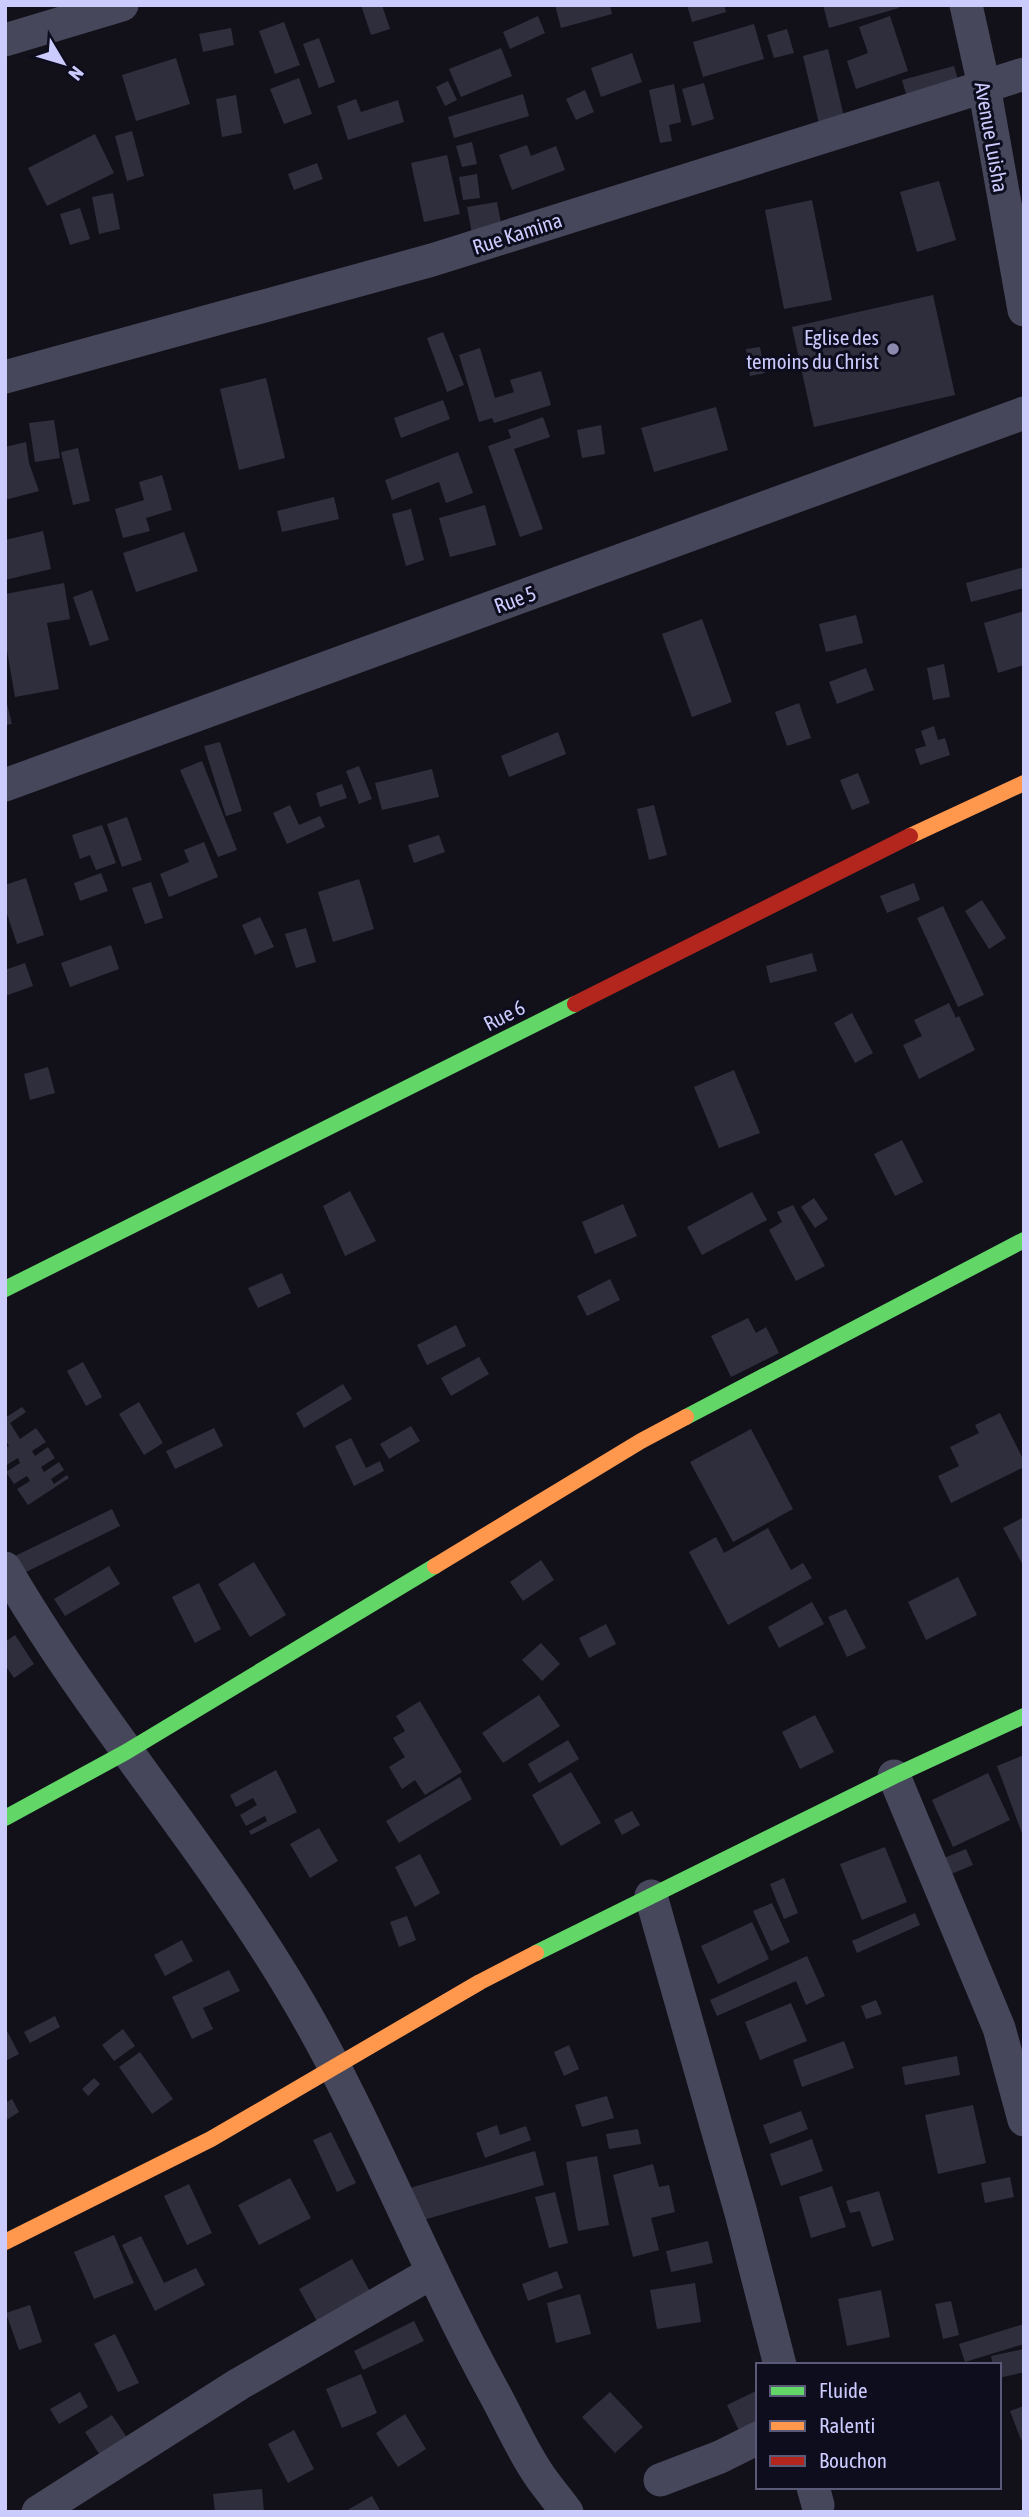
<svg xmlns="http://www.w3.org/2000/svg" width="1029" height="2517" font-family="'Asap Condensed',sans-serif">
	<style>
		.building { fill: #2f2e3d }
		.lines { fill: none; stroke-linecap: round; stroke-linejoin: round }
		.street { stroke: #46475b; stroke-width: 33 }
		.fast { stroke: #63d668; stroke-width: 16 }
		.slow { stroke: #ff974d; stroke-width: 16 }
		.jam { stroke: #b3261e; stroke-width: 16 }
		.poi-dot { fill: #8b8aae; stroke: #0e0d1e; stroke-width: 2.5 }
		.labels { text-anchor: middle; dominant-baseline: central; stroke-width: 6; stroke-linejoin: round; paint-order: stroke }
		.street-label { font-size: 21px; fill: #cccbfe; stroke: #0e0d1e }
		.poi-label { font-size: 21px; fill: #cccbfe; stroke: #0e0d1e; text-anchor: end }
	</style>
	<rect width="100%" height="100%" fill="#12111a"/>
	<path class="building" d="M361,5H382L390,29L371,35Z
		M555,5H610L612,14L561,28Z
		M687,5H724L726,12L692,22Z
		M823,5H898L899,8L829,28Z
		M538,16L545,33L510,49L503,32Z
		M890,16L908,71L856,89L847,61L868,53L859,27Z
		M284,22L300,65L275,74L259,31Z
		M754,24L764,59L703,77L693,42Z
		M231,28L234,45L203,52L199,34Z
		M787,29L794,53L774,58L767,35Z
		M319,38L335,82L319,88L303,44Z
		M501,48L512,76L461,97L449,69Z
		M828,49L845,121L820,128L803,56Z
		M632,53L642,82L601,97L591,68Z
		M176,58L190,104L136,121L122,75Z
		M954,66L961,90L909,104L902,80Z
		M299,78L312,114L284,124L270,89Z
		M448,81L457,100L445,106L436,87Z
		M704,83L714,119L692,126L682,89Z
		M674,84L681,122L669,125L672,141L660,143L649,90Z
		M585,90L594,112L576,120L566,99Z
		M523,94L529,116L454,138L448,117Z
		M236,95L242,133L222,137L216,99Z
		M356,99L361,112L398,100L404,122L348,140L337,106Z
		M132,131L144,176L127,181L115,136Z
		M95,134L114,173L47,206L28,168Z
		M472,142L477,164L462,167L456,146Z
		M527,145L531,156L556,146L565,170L512,190L499,155Z
		M447,155L460,214L424,222L411,163Z
		M317,163L323,179L294,190L288,174Z
		M477,174L480,198L463,200L459,177Z
		M939,181L956,240L917,252L900,192Z
		M113,193L120,229L99,234L92,197Z
		M812,200L832,300L784,309L765,210Z
		M497,202L502,228L472,234L467,207Z
		M80,208L90,239L70,245L60,214Z
		M933,295L955,395L814,427L792,327Z
		M443,332L464,385L447,392L427,338Z
		M760,347L765,373L750,376L746,349Z
		M480,348L495,398L514,392L510,380L541,371L551,405L494,423L492,418L479,422L459,355Z
		M266,378L285,458L239,470L220,389Z
		M443,400L450,419L401,438L394,418Z
		M716,407L728,450L654,472L641,428Z
		M543,417L550,437L514,449L543,529L520,537L488,446L511,438L508,430Z
		M54,420L60,458L35,462L29,423Z
		M601,425L605,454L582,458L577,430Z
		M26,442L29,463L39,491L5,500V447Z
		M78,448L90,501L73,505L61,452Z
		M458,452L473,493L446,503L439,482L392,500L385,480Z
		M162,475L172,510L146,518L150,531L123,538L115,509L144,500L139,482Z
		M334,497L339,519L282,532L277,511Z
		M485,505L496,545L450,557L439,518Z
		M411,509L424,560L406,566L392,514Z
		M43,531L51,569L5,580V540Z
		M184,532L198,571L136,592L123,553Z
		M1024,567V588L971,602L966,583Z
		M64,583L70,619L47,623L59,689L15,697L5,639V594Z
		M92,590L109,640L90,646L73,597Z
		M1024,611V665L998,673L984,623Z
		M856,615L863,643L826,652L819,624Z
		M702,619L732,702L692,717L662,634Z
		M944,664L950,697L933,700L927,668Z
		M866,668L874,690L837,704L829,682Z
		M5,696L12,724L5,725Z
		M799,703L811,738L787,746L775,712Z
		M934,726L938,740L945,738L950,755L920,765L915,749L926,746L921,731Z
		M558,732L566,754L509,777L501,756Z
		M220,742L242,811L226,816L204,746Z
		M202,761L237,850L218,857L180,770Z
		M359,766L372,799L359,804L346,771Z
		M432,769L439,797L382,810L375,783Z
		M858,773L870,803L852,810L840,780Z
		M342,784L347,798L320,807L316,793Z
		M290,805L299,825L320,816L325,827L287,844L273,813Z
		M654,805L667,855L649,860L637,809Z
		M127,817L142,860L122,867L107,824Z
		M102,825L116,863L96,870L90,855L80,859L72,835Z
		M439,835L445,852L414,863L408,845Z
		M204,842L218,877L169,897L160,874L189,862L184,850Z
		M101,873L108,891L80,901L74,883Z
		M26,878L44,935L17,944L5,908V885Z
		M359,879L374,929L333,942L318,892Z
		M151,882L163,918L145,924L132,888Z
		M914,883L920,900L887,913L880,896Z
		M982,900L1006,938L989,949L965,911Z
		M943,906L984,995L958,1007L917,918Z
		M260,917L274,947L255,955L242,925Z
		M306,928L316,962L296,968L285,934Z
		M111,945L119,969L70,987L61,963Z
		M812,953L817,971L770,983L766,966Z
		M25,963L33,986L5,996V970Z
		M949,1003L956,1018L959,1016L975,1050L919,1079L903,1045L922,1036L914,1020Z
		M852,1013L873,1053L855,1063L834,1023Z
		M48,1067L55,1093L30,1100L24,1074Z
		M734,1070L760,1133L719,1148L694,1087Z
		M902,1140L923,1182L895,1196L874,1154Z
		M350,1191L376,1241L345,1256L323,1206Z
		M752,1192L767,1220L702,1255L687,1227Z
		M814,1198L828,1219L815,1228L801,1207Z
		M623,1204L637,1236L595,1254L582,1222Z
		M793,1205L825,1266L796,1281L769,1230L782,1222L777,1212Z
		M282,1273L291,1293L258,1308L248,1288Z
		M610,1279L620,1300L587,1316L577,1296Z
		M748,1318L756,1333L766,1327L779,1353L731,1377L711,1336Z
		M456,1325L466,1346L427,1365L417,1345Z
		M479,1357L489,1374L451,1396L441,1378Z
		M83,1362L102,1397L86,1406L67,1371Z
		M343,1384L352,1399L304,1428L296,1413Z
		M139,1402L163,1443L144,1455L119,1414Z
		M22,1407L26,1412L10,1423L20,1439L36,1428L46,1442L32,1451L35,1456L48,1447L55,1458L41,1467L44,1472L59,1462L64,1470L51,1479L54,1484L67,1475L69,1478L28,1505L17,1489L30,1481L27,1476L14,1484L6,1472L20,1463L18,1458L5,1466V1448L9,1446L5,1439V1418Z
		M1000,1413L1024,1461V1467L951,1503L938,1476L959,1466L950,1447L979,1433L975,1425Z
		M411,1426L420,1441L389,1459L380,1444Z
		M214,1428L223,1446L175,1469L166,1451Z
		M751,1429L793,1509L733,1542L690,1462Z
		M351,1438L366,1468L380,1461L384,1471L354,1486L335,1446Z
		M112,1509L120,1526L22,1574L13,1557Z
		M1024,1517V1567L1003,1528Z
		M768,1528L791,1570L803,1563L812,1578L728,1625L689,1552L716,1537L724,1553Z
		M541,1560L554,1580L523,1601L510,1582Z
		M254,1562L286,1615L250,1637L218,1584Z
		M109,1566L120,1584L65,1616L54,1599Z
		M958,1577L977,1615L926,1640L908,1602Z
		M199,1583L221,1629L195,1643L172,1597Z
		M812,1602L824,1624L779,1648L768,1627Z
		M846,1609L866,1648L847,1657L828,1617Z
		M606,1624L616,1644L589,1658L579,1638Z
		M15,1635L34,1664L14,1678L5,1665V1642Z
		M541,1643L560,1664L542,1681L522,1660Z
		M539,1695L560,1726L503,1763L482,1733Z
		M420,1701L462,1772L425,1795L415,1780L402,1789L389,1767L405,1757L393,1738L405,1731L396,1716Z
		M815,1715L834,1752L800,1769L782,1732Z
		M568,1740L579,1759L539,1783L528,1764Z
		M1024,1755V1836H1023L997,1766Z
		M276,1770L297,1812L251,1835L249,1831L267,1821L265,1816L246,1826L240,1815L257,1805L253,1798L236,1807L230,1795Z
		M571,1772L601,1823L561,1846L532,1795Z
		M988,1773L1010,1820L953,1847L932,1800Z
		M460,1777L472,1799L399,1843L386,1821Z
		M632,1811L640,1825L622,1835L614,1820Z
		M319,1828L338,1861L310,1878L290,1844Z
		M885,1847L907,1902L862,1920L840,1864Z
		M966,1849L973,1865L951,1874L944,1858Z
		M420,1854L440,1893L415,1907L395,1867Z
		M784,1878L798,1913L784,1919L770,1884Z
		M772,1903L790,1942L771,1951L753,1911Z
		M915,1913L920,1925L857,1953L852,1941Z
		M407,1916L416,1940L399,1947L390,1922Z
		M752,1922L769,1959L718,1984L701,1946Z
		M182,1940L193,1961L165,1976L154,1955Z
		M807,1956L825,1996L806,2005L796,1981L717,2016L710,2000Z
		M229,1970L240,1991L203,2008L213,2029L192,2039L172,1997Z
		M876,2000L882,2014L866,2019L861,2006Z
		M791,2003L807,2041L760,2060L745,2022Z
		M55,2016L60,2027L30,2043L24,2032Z
		M5,2027L19,2054L5,2061Z
		M123,2029L135,2046L114,2061L102,2045Z
		M844,2041L854,2068L802,2087L793,2060Z
		M569,2045L579,2069L564,2076L554,2052Z
		M140,2052L173,2099L152,2114L119,2067Z
		M957,2056L960,2075L905,2085L902,2067Z
		M94,2078L100,2084L88,2096L82,2089Z
		M607,2096L614,2118L582,2127L575,2105Z
		M12,2099L19,2112L5,2121V2103Z
		M973,2105L986,2163L938,2174L925,2115Z
		M801,2111L808,2129L770,2144L763,2125Z
		M497,2125L500,2135L526,2126L531,2140L485,2158L476,2133Z
		M638,2129L641,2144L609,2149L606,2134Z
		M331,2132L356,2183L337,2192L313,2140Z
		M812,2139L823,2171L781,2186L770,2154Z
		M535,2151L544,2185L420,2221L410,2188Z
		M597,2156L609,2225L578,2231L566,2162Z
		M653,2164L659,2187L669,2185L675,2212L651,2218L659,2250L633,2257L613,2175Z
		M1010,2177L1014,2197L985,2203L981,2183Z
		M290,2178L311,2218L259,2245L238,2205Z
		M189,2184L212,2233L187,2245L164,2196Z
		M832,2186L846,2227L811,2238L799,2197Z
		M879,2191L894,2240L872,2247L860,2211L850,2213L846,2201Z
		M555,2192L568,2243L549,2248L535,2197Z
		M114,2235L134,2283L94,2299L74,2252Z
		M141,2236L164,2283L196,2268L205,2285L155,2311L122,2245Z
		M708,2241L713,2263L671,2272L666,2251Z
		M352,2259L372,2295L319,2325L299,2289Z
		M557,2271L563,2288L528,2301L522,2284Z
		M695,2283L701,2322L657,2329L650,2290Z
		M881,2290L890,2337L847,2346L838,2299Z
		M580,2294L591,2334L556,2343L547,2303Z
		M951,2301L959,2335L943,2339L935,2304Z
		M30,2305L42,2342L19,2350L6,2313Z
		M414,2321L424,2341L363,2370L354,2351Z
		M1024,2324V2344L965,2362L959,2344Z
		M115,2334L139,2383L118,2392L94,2344Z
		M1024,2349V2372L999,2378V2365H993L991,2356Z
		M361,2374L377,2413L342,2428L326,2389Z
		M756,2391L758,2424L740,2433L727,2405Z
		M80,2392L88,2407L59,2424L50,2409Z
		M610,2392L643,2427L615,2453L582,2417Z
		M1024,2406V2439L1021,2440L1010,2411Z
		M405,2414L426,2449L398,2467L376,2433Z
		M112,2415L130,2442L103,2460L85,2432Z
		M294,2430L314,2469L288,2483L268,2444Z
		M262,2489L264,2512H215L213,2494Z
		M372,2496L381,2512H344Z"/>
	<g class="lines">
		<path class="street" d="M966,5L984,86L1024,310
			M5,40L122,5
			M5,377L432,260L1024,74
			M5,785L1024,413
			M5,1568C90,1715 204,1843 291,1989C368,2117 420,2258 492,2389C507,2416 520,2446 537,2472C546,2486 557,2498 567,2512
			M894,1776L999,2028L1024,2120
			M651,1896L741,2213L780,2365
			M660,2480L720,2457L758,2438
			M813,2487L818,2505
			M38,2512L239,2384L433,2272"/>
		<path class="fast" d="M5,1289L575,1004
			M686,1417L1024,1240
			M5,1818L126,1752L435,1566
			M536,1953L894,1776L1024,1716"/>
		<path class="slow" d="M910,836L1024,783
			M435,1566L641,1441L686,1417
			M5,2242L211,2139L480,1982L536,1953"/>
		<path class="jam" d="M575,1004L910,836"/>
	</g>
	<circle class="poi-dot" cx="893" cy="349" r="7"/>
	<g class="labels">
		<g class="street-label">
			<text transform="translate(992 137) rotate(80)">Avenue Luisha</text>
			<text transform="translate(517 233) rotate(-18)">Rue Kamina</text>
			<text transform="translate(515 599) rotate(-20)">Rue 5</text>
			<text transform="translate(504 1015) rotate(-27)">Rue 6</text>
		</g>
		<g class="poi-label">
			<text x="879" y="337">Eglise des<tspan x="879" dy="24">temoins du Christ</tspan></text>
		</g>
	</g>
	<rect width="1029" height="2517" fill="none" stroke="#cccbfe" stroke-width="14"/>
	<rect x="756" y="2363" width="245" height="126" fill="#0e0d1e" stroke="#5a5978" stroke-width="2"/>
	<rect x="770" y="2386" width="35" height="10" fill="#63d668" stroke="#5a5978" stroke-width="2"/>
	<text x="819" y="2398" font-size="21" fill="#cccbfe">Fluide</text>
	<rect x="770" y="2421" width="35" height="10" fill="#ff974d" stroke="#5a5978" stroke-width="2"/>
	<text x="819" y="2433" font-size="21" fill="#cccbfe">Ralenti</text>
	<rect x="770" y="2456" width="35" height="10" fill="#b3261e" stroke="#5a5978" stroke-width="2"/>
	<text x="819" y="2468" font-size="21" fill="#cccbfe">Bouchon</text>
	<g transform="translate(63 63) rotate(128)" stroke="#0e0d1e" stroke-width="5" paint-order="stroke">
	<path d="M0-5L12 26L0 18L-12 26Z" fill="#cccbfe"/>
	<text y="-10" font-size="19" font-weight="bold" text-anchor="middle" fill="#cccbfe">N</text>
	</g>
</svg>
